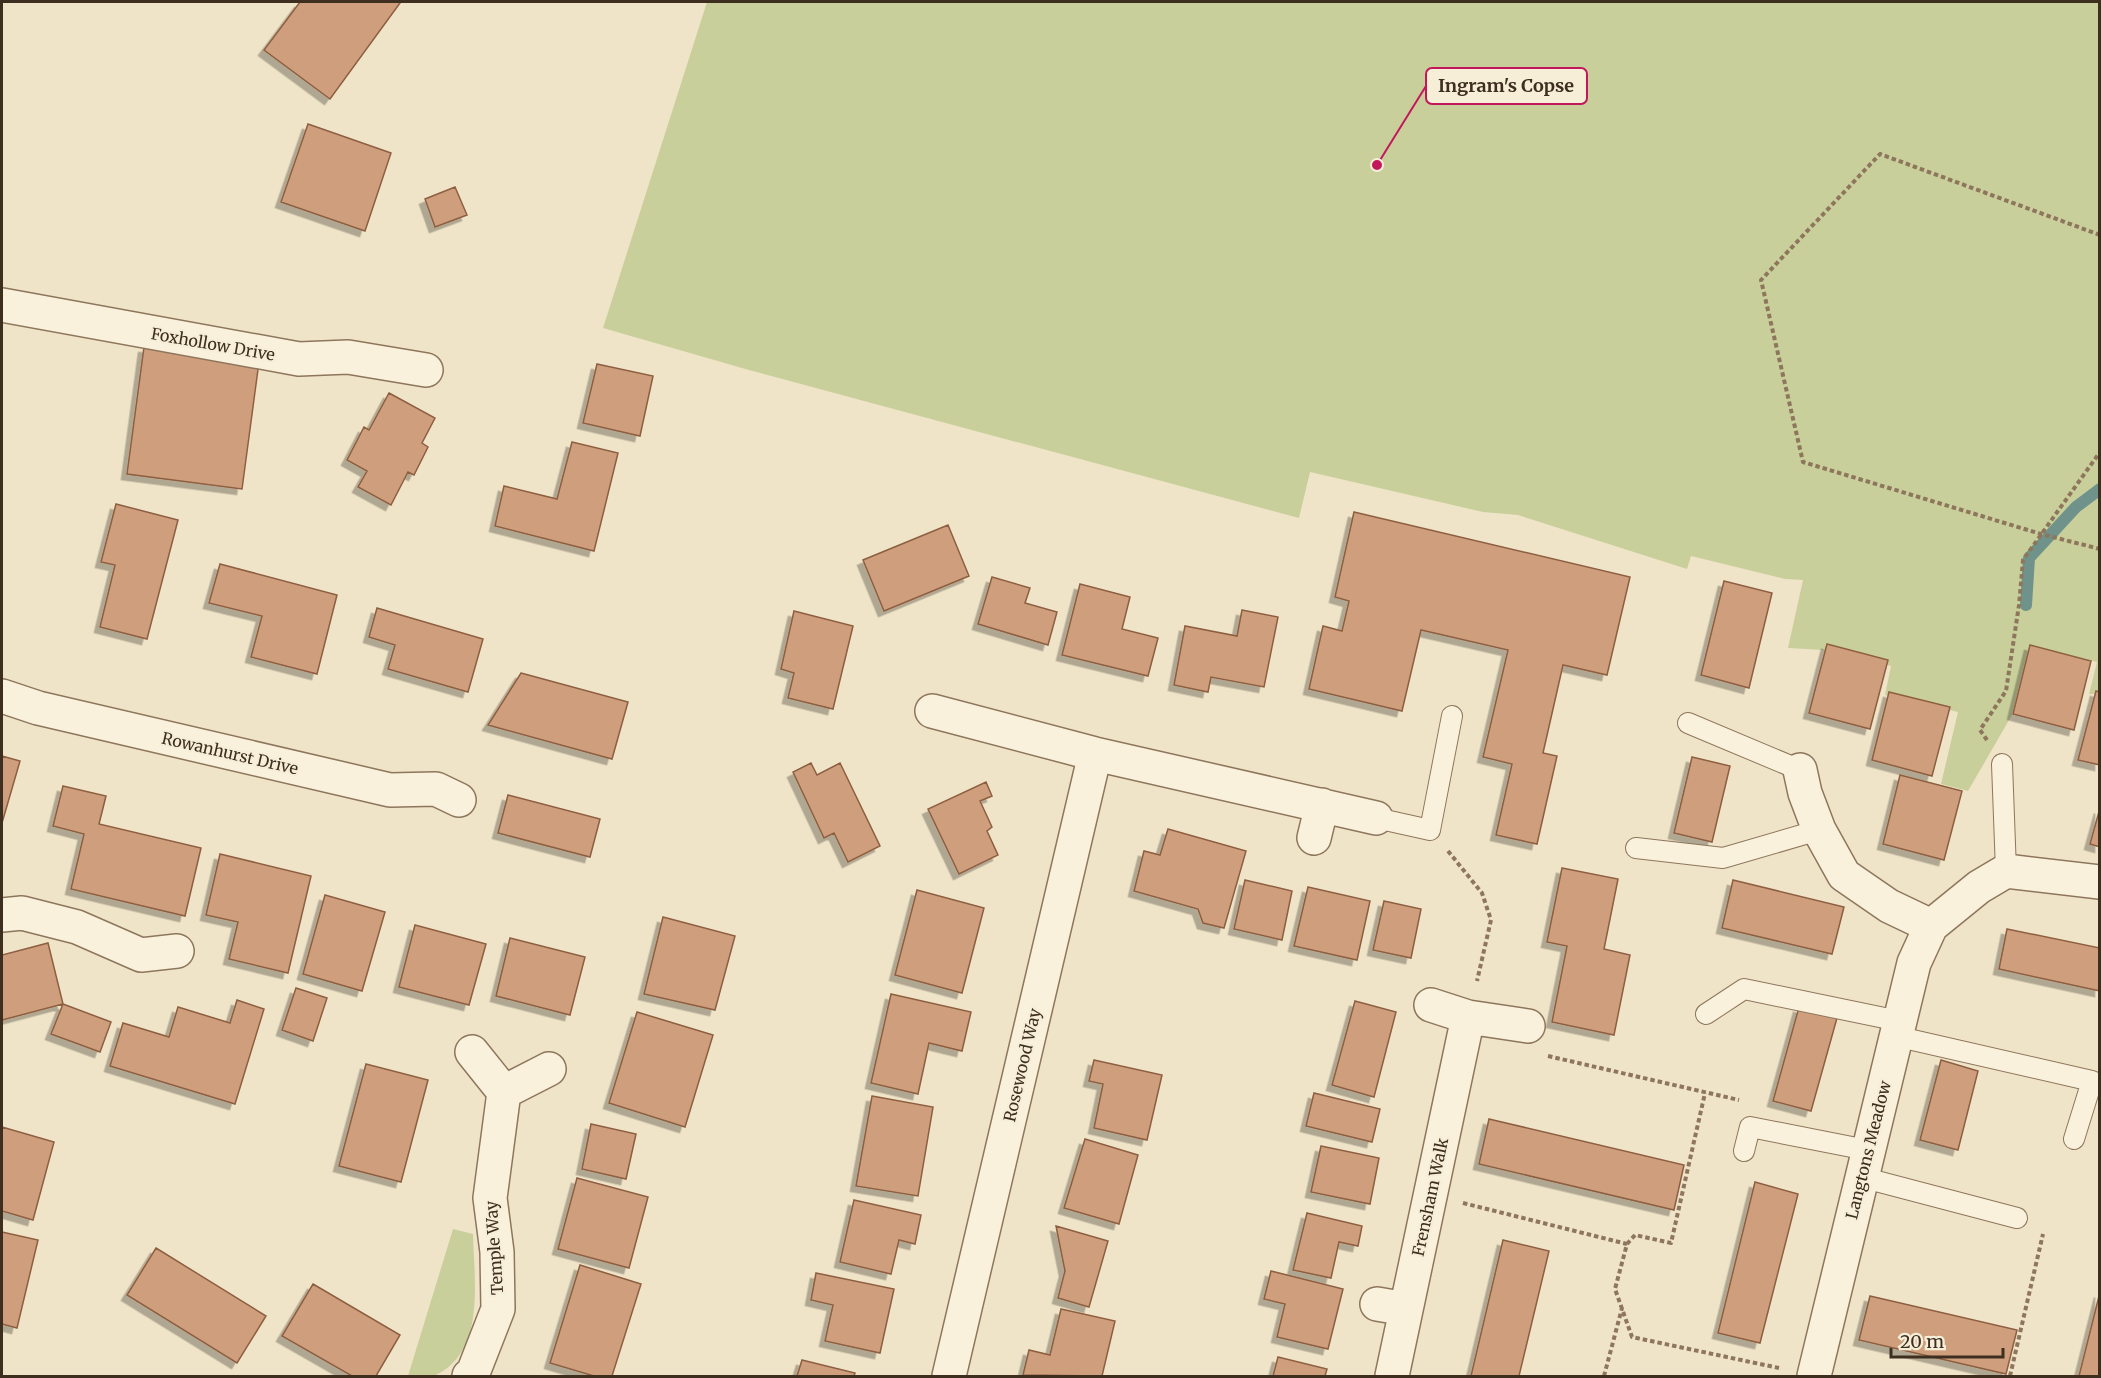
<svg xmlns="http://www.w3.org/2000/svg" width="2101" height="1378" font-family="Merriweather,serif">
	<style>
		.green { fill: #c9cf9b }
		.lines { fill: none; stroke-linecap: round; stroke-linejoin: round }
		.stream { stroke: #6f938a; stroke-width: 12 }
		.building { fill: #cf9f7d; stroke: #8d5f41; stroke-width: 1.5; filter: url(#shadow) }
		.lane-casing { stroke: #8d765c; stroke-width: 22 }
		.street-casing { stroke: #8d765c; stroke-width: 36 }
		.path { stroke: #8d765c; stroke-width: 4; stroke-dasharray: 4.5 3; stroke-linecap: butt }
		.lane { stroke: #faf1dc; stroke-width: 20 }
		.street { stroke: #faf1dc; stroke-width: 33 }
		.labels { text-anchor: middle; dominant-baseline: central; stroke-width: 4.5; stroke-linejoin: round; paint-order: stroke }
		.street-label { font-size: 16px; fill: #3d2e20; stroke: #f7eed8 }
		.leader { fill: none; stroke: #c2185b; stroke-width: 2 }
		.callout-dot { fill: #c2185b; stroke: #f7eed8; stroke-width: 2 }
		.callout { fill: #f7eed8; stroke: #c2185b; stroke-width: 2 }
		.callout-label { font-size: 18px; text-anchor: middle; font-weight: bold; fill: #3d2e20 }
	</style>
	<defs>
		<filter id="shadow"><feDropShadow dx="-5.5" dy="5.5" stdDeviation="0" flood-color="#0004"/></filter>
	</defs>
	<rect width="100%" height="100%" fill="#f0e4c8"/>
	<path class="green" d="M707,2H2099V694H2089L2097,662L2029,646L2012,715L1968,791L1941,784L1958,712L1885,695L1891,666L1823,650L1788,648L1803,580L1785,579L1691,556L1687,569L1518,515L1483,512L1310,472L1299,518L749,370L603,328Z
		M453,1229L473,1234C474,1280 486,1351 436,1375C429,1378 416,1376 408,1376Z"/>
	<g class="lines">
		<path class="stream" d="M2026,605L2029,558L2076,507L2100,489"/>
	</g>
	<path class="building" d="M300,2H398L400,3L330,99L264,50Z
		M308,124L391,153L365,231L281,202Z
		M455,187L467,215L435,227L425,199Z
		M144,347L259,362L242,489L127,474Z
		M597,364L653,376L640,436L583,423Z
		M389,393L435,418L422,443L428,447L414,475L408,472L391,505L358,487L367,471L347,460L364,427L369,430Z
		M572,442L618,453L594,551L495,526L504,486L557,499Z
		M116,504L178,520L147,639L100,627L115,565L101,562Z
		M1354,512L1630,577L1607,675L1563,665L1543,753L1557,756L1537,844L1496,835L1512,764L1483,757L1508,650L1421,630L1402,711L1309,689L1323,626L1342,631L1349,601L1335,597Z
		M948,525L969,576L884,611L863,560Z
		M220,564L337,595L317,674L251,657L262,616L209,603Z
		M992,577L1030,588L1025,603L1057,612L1048,645L978,624Z
		M1724,581L1772,593L1749,688L1701,675Z
		M1080,584L1130,597L1122,629L1158,638L1148,676L1062,655Z
		M377,608L483,639L468,692L388,669L395,645L369,637Z
		M1242,610L1278,617L1264,687L1211,677L1208,692L1174,685L1185,626L1237,636Z
		M794,611L853,626L833,709L788,698L794,673L781,669Z
		M1827,644L1888,660L1870,729L1809,713Z
		M2030,645L2091,661L2074,730L2013,714Z
		M521,673L628,702L612,759L488,725Z
		M2096,691L2100,692V765L2078,760Z
		M1889,692L1950,707L1932,776L1872,760Z
		M2,756L20,761L2,823Z
		M1692,757L1730,766L1712,842L1674,833Z
		M811,763L817,775L840,763L880,846L848,862L834,833L824,838L793,772Z
		M1900,775L1962,791L1944,860L1883,844Z
		M986,782L992,796L980,801L992,827L987,831L998,855L959,874L928,809Z
		M63,786L106,796L99,824L201,848L185,916L71,889L84,834L53,826Z
		M508,795L600,819L590,857L498,833Z
		M2100,808V847L2090,844Z
		M1168,829L1246,851L1224,928L1203,923L1198,909L1134,891L1144,851L1160,855Z
		M220,854L311,876L288,973L229,959L238,922L206,915Z
		M1562,868L1618,879L1604,949L1630,955L1614,1035L1552,1022L1567,946L1547,942Z
		M1245,880L1292,891L1282,940L1234,929Z
		M1733,880L1844,907L1832,954L1722,928Z
		M1308,887L1370,901L1357,960L1294,946Z
		M917,890L984,908L962,993L895,975Z
		M325,895L385,912L362,991L303,974Z
		M1384,901L1421,909L1411,958L1373,950Z
		M663,917L735,936L715,1010L644,994Z
		M415,925L486,944L469,1005L399,987Z
		M2007,929L2100,948V991L1999,969Z
		M510,938L585,957L570,1015L496,996Z
		M48,943L63,1004L2,1020V955Z
		M296,988L327,998L313,1041L282,1030Z
		M891,994L971,1012L962,1051L929,1043L918,1094L871,1083Z
		M237,1000L264,1009L235,1104L110,1066L123,1023L169,1037L178,1007L230,1023Z
		M1355,1001L1396,1012L1374,1097L1332,1085Z
		M63,1004L111,1022L100,1052L51,1034Z
		M1799,1007L1837,1018L1811,1111L1773,1101Z
		M637,1012L713,1035L685,1127L609,1103Z
		M1094,1060L1162,1075L1147,1140L1094,1128L1103,1084L1089,1081Z
		M1941,1060L1978,1071L1958,1150L1920,1140Z
		M366,1064L428,1080L401,1182L339,1166Z
		M1314,1093L1380,1109L1372,1142L1306,1126Z
		M872,1096L933,1107L918,1196L856,1186Z
		M1489,1119L1684,1165L1674,1210L1479,1164Z
		M591,1124L636,1134L626,1179L582,1169Z
		M2,1127L54,1142L33,1220L2,1211Z
		M1085,1139L1138,1155L1119,1224L1064,1208Z
		M1321,1146L1379,1158L1370,1204L1311,1192Z
		M577,1178L648,1197L629,1268L558,1249Z
		M1755,1182L1798,1194L1760,1343L1718,1333Z
		M854,1200L921,1215L915,1244L899,1240L891,1274L840,1262Z
		M1307,1213L1362,1226L1358,1246L1339,1242L1331,1278L1293,1270Z
		M1056,1226L1108,1241L1089,1307L1058,1298L1065,1271Z
		M2,1232L38,1240L17,1328L2,1324Z
		M1503,1240L1549,1251L1519,1376H1471Z
		M156,1248L266,1316L237,1363L127,1295Z
		M580,1265L641,1284L612,1376H594L550,1363Z
		M1271,1271L1343,1289L1328,1349L1277,1337L1285,1304L1264,1299Z
		M816,1273L894,1289L880,1353L825,1341L833,1305L811,1300Z
		M313,1284L400,1335L376,1376H352L282,1336Z
		M2100,1292V1376H2079Z
		M1870,1296L2017,1330L2006,1374L1859,1340Z
		M1061,1309L1115,1321L1102,1376L1023,1375L1029,1350L1050,1355Z
		M1278,1357L1327,1369L1325,1376H1273Z
		M802,1360L855,1373L854,1376H797Z"/>
	<g class="lines">
		<g class="lane-casing">
			<path id="lane" d="M1688,723L1800,770
				M2002,764L2006,871
				M1376,818L1430,830L1452,716
				M1636,848L1723,858L1819,830
				M1706,1014L1744,989L1899,1021
				M1895,1036L2092,1081L2074,1139
				M1744,1151L1750,1127L1867,1150
				M1861,1177L2017,1218"/>
		</g>
		<g class="street-casing">
			<path id="street" d="M2,305L299,359L348,357L426,370
				M2,696L38,708L390,790L436,789L459,800
				M932,711L1095,754L1376,818
				M1800,770L1805,793L1819,830L1844,875L1889,906L1931,926
				M1314,838L1322,805
				M2,915L22,913L77,927L141,955L177,951
				M1431,1005L1468,1017L1528,1026
				M504,1092L549,1069
				M1377,1304L1406,1309
				M469,1376L473,1373L498,1309L497,1252L490,1198L504,1092L472,1052
				M949,1376L1095,754
				M1392,1376L1468,1017
				M1814,1376L1914,963L1931,926L1979,887L2006,871L2100,882"/>
		</g>
		<path class="path" d="M2100,235L1880,154L1761,280L1803,462L2041,534L2100,549
			M1987,740L1980,730L2006,691L2019,605L2023,560L2100,452
			M1448,851L1482,893L1491,920L1477,981
			M1548,1056L1739,1100
			M1463,1203L1627,1244L1615,1289L1632,1337L1779,1368
			M1627,1244L1635,1235L1671,1243L1705,1093
			M1604,1376L1622,1308
			M2010,1376L2043,1234"/>
		<use href="#lane" class="lane"/>
		<use href="#street" class="street"/>
	</g>
	<g class="labels">
		<g class="street-label">
			<text transform="translate(213 344) rotate(10)">Foxhollow Drive</text>
			<text transform="translate(230 753) rotate(13)">Rowanhurst Drive</text>
			<text transform="translate(1022 1065) rotate(-77)">Rosewood Way</text>
			<text transform="translate(1868 1150) rotate(-76)">Langtons Meadow</text>
			<text transform="translate(1430 1197) rotate(-78)">Frensham Walk</text>
			<text transform="translate(494 1248) rotate(-94)">Temple Way</text>
		</g>
	</g>
	<path class="leader" d="M1377 165L1426 86"/>
	<circle class="callout-dot" cx="1377" cy="165" r="6"/>
	<rect class="callout" x="1426" y="68" width="161" height="36" rx="6"/>
	<g class="callout-label">
		<text x="1506" y="92">Ingram's Copse</text>
	</g>
	<rect width="2101" height="1378" fill="none" stroke="#3d2e20" stroke-width="6"/>
	<path d="M1891 1348v9h112v-9" fill="none" stroke="#3d2e20" stroke-width="3"/>
	<text x="1900" y="1348" font-size="18" fill="#3d2e20" stroke="#f7eed8" stroke-width="4.5" paint-order="stroke">20 m</text>
</svg>
